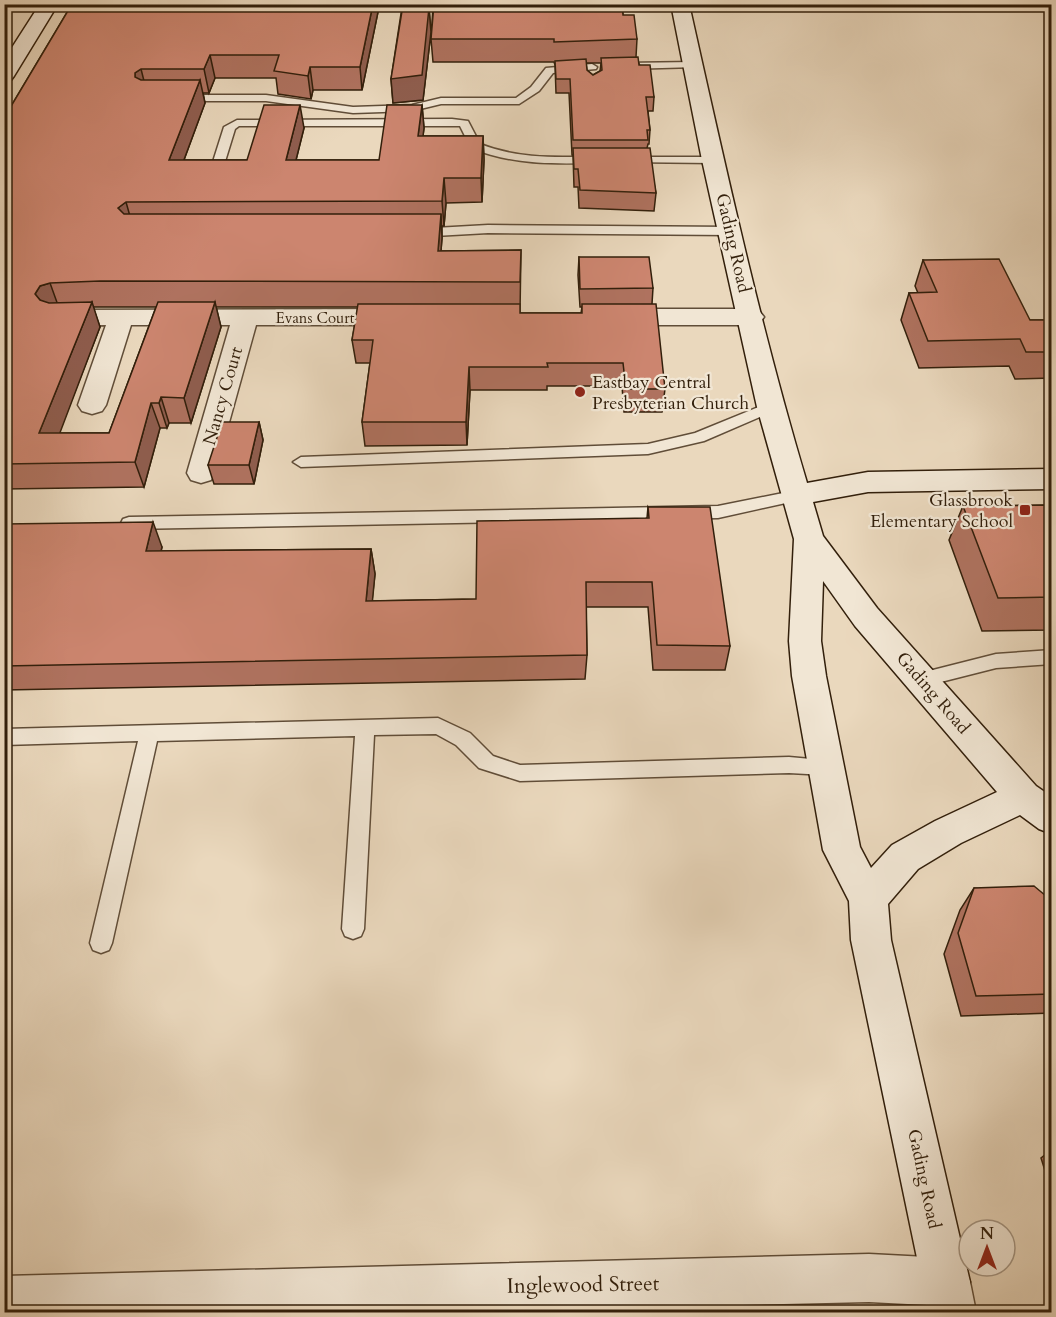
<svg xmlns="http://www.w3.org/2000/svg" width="1056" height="1317" font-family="Cardo,serif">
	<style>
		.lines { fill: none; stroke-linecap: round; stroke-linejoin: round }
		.lane-casing { stroke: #604d38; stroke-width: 3 }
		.street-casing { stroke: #604d38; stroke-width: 3 }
		.secondary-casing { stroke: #321f0b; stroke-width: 3 }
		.lane { fill: #f1e6d4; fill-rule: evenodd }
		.street { fill: #f1e6d4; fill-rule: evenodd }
		.secondary { fill: #f1e6d4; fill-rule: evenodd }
		.wall { fill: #af725f; stroke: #321f0b; stroke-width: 1.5; fill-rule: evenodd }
		.shaded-wall { fill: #8f5d4e; stroke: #321f0b; stroke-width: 1.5 }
		.building { fill: #cc856f; stroke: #321f0b; stroke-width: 1.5 }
		.poi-dot { fill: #8f2418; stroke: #f1e6d4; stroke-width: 2 }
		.labels { text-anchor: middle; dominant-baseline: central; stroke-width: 4.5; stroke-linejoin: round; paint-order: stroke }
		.far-street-label { font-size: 15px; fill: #321f0b; stroke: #f1e6d4 }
		.street-label { font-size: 18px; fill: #321f0b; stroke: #f1e6d4 }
		.poi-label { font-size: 18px; fill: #321f0b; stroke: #f1e6d4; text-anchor: start }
		.near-street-label { font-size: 21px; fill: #321f0b; stroke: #f1e6d4 }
	</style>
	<rect width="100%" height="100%" fill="#ead8bd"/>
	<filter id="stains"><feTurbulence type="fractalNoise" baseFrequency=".00333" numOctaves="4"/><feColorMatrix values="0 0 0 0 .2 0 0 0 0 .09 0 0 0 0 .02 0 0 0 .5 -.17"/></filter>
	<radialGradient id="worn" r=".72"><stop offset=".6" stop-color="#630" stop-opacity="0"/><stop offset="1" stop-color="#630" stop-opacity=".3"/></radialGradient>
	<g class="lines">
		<g class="lane-casing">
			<path id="lane" d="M685,4H992L988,7H689Z
				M1031,4H1052V9Z
				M693,62L698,65L697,67L626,69L621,66L626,63Z
				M592,64L597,67L596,69L553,73L539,91L519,104H441L412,111L353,113L266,101H182L177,98L182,95H266L353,107L412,105L441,98H516L531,87L546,68Z
				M452,119L468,121L480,144C518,159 556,157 597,157L603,160L597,163C553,164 513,165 471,148L460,126H239L235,129L223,168L217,172L211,168L224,127L237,120Z
				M628,157H713L719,160L713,163L624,162V158Z
				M488,225L731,227L737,231L731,235L488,233L417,237L411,233L417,229Z
				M771,402L778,407L776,410L704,441L648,454L301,467L293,462L301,457L648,444L695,433Z
				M798,490L804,491L806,495L804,499L718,518L129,529L123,527L121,523L123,519L129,517L718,506Z
				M1052,650V664L996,668L921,687L915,685L912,680L915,675L921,673L996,654Z
				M438,718L470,733L493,756L520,765L789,757L833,761L836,767L833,773L826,775L789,773L520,781L479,768L456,745L436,734L374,735L364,929L361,936L353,939L345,936L342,929L355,736L157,741L112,943L109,950L101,953L93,950L90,943L138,741L4,745V729Z"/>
		</g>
		<g class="street-casing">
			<path id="street" d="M399,309L408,312L412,317L408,322L399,325H256L215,473L211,480L201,483L191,480L187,473L230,325H131L106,405L102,411L92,414L82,411L78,405L106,325L59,326L50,323L46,318L50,313L59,310Z
				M613,309H751L760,312L764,317L760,322L751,325H613L604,322L600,317L604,312Z
				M869,1254L946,1258L963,1265L970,1282L976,1312H928L927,1305L869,1302L450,1312H4V1276Z"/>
		</g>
		<g class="secondary-casing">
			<path id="secondary" d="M40,4H58L14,76L11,80L4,82V60Z
				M671,4H689C725,165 760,326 807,483L868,472L1052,469V489L868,492L813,502L823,536L877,608L1036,786L1052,797V834L1039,829L1020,815L961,843L918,869L888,904L891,940L970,1282L963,1299L946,1306L929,1299L922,1282L851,940L849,901L823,850L792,676L789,641L794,539L757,407L702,160ZM823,581L855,626L997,792L935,821L892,845L871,868L860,847L826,676L821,641Z"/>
		</g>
		<use href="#lane" class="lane"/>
		<use href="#street" class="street"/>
		<use href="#secondary" class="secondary"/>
	</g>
	<path class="wall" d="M72,4H622L623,15L637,39L636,57L654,97L653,111H648L650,130L649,144H648L647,148L656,193L654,211L579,208L578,187H574L573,155H572L569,93H556L555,65L554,62H433L431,39L433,7H420L429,8L431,32L423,100L393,103L391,79L402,7H379L362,90H313L311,99L278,94L276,78H215L209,93H203L205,103L184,160H247L304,128L296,160H379L422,105L424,128L423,136H483L484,160L482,202L446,203L444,226H442V238L441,251L521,250L520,313H581L582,307H580L578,275L579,257L653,288L652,304L665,389L662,412H624L622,386H547V390H470L467,445L365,446L362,422L370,363H356L352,340L358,307H216L221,327L191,423H169L167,428H160L144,487L4,489V118ZM586,63H601L600,71L593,75L587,70ZM93,307H156L109,433H59L100,327Z
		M923,260L1030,320H1052V378L1015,379L1009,366L919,368L901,320L909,293H918L915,286Z
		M259,422L263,440L254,484H214L208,465Z
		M1052,505V630L982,631L949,540L963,506Z
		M648,507L730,646L725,670H653L648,607H586L587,655L585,679L4,690V524L162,547L161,551L371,549L375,574L372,601L476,599L647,518Z
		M974,888L1052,901V1013L961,1016L944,954L960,910Z
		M1052,1149V1193L1041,1158Z"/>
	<path class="shaded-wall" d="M373,4H378L379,7L362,90L360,67Z
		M429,8L431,32L423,100L393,103L391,79Z
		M210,55L215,78L209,93L204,69Z
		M310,67L313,90L311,99L308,76Z
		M141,69L147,93L135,77V73Z
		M200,80L205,103L175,184L169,160Z
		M300,105L304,128L290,184L286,160Z
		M422,105L424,128L420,160L418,136Z
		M483,136L484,160L482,202L481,178Z
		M444,178L446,203L444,226L442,201Z
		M126,202L133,227L118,208Z
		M441,214L442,238L439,275L438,251Z
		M50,283L59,308L49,311L35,294L40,286Z
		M92,302L100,327L50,459L39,433Z
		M215,302L221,327L191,423L184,398Z
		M469,367L470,390L467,445L466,422Z
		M161,397L169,423L167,428L159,403Z
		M151,403L160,428L144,487L135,462Z
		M259,422L263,440L254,484L249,465Z
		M153,522L162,547L155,576L146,551Z
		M371,549L375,574L370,626L366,601Z"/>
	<path class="building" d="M72,4H373L360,67H310L308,76L274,71L279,55H210L204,69H141L135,73V77L141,80H200L169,160H247L264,105H300L286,160H379L387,105H422L418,136H483L481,178H444L442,201L126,202L118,208L124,214H441L438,251L521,250L520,282L100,281L50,283L40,286L35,294L40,300L49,303L92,302L39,433H109L158,302H215L184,398L161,397L159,403H151L135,462L4,464V118Z
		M434,4H622L623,15H634L637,39L554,42V39H431Z
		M403,5L429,8L422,75L391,79Z
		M638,57L639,65H650L654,97H646L650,130H647L648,140H573L570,79H556L555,61L586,59L587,70L593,75L602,70L601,58Z
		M573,148H650L656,193L580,190L578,169H574Z
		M579,257H649L653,288L580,289Z
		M999,259L1030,320H1052V352H1026L1020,339L928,341L909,293L937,292L923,260Z
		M358,304H520V313H582V304H656L665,389H626L623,363H547L548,367H469L466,422H362L373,340H352Z
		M222,422H259L249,465H208Z
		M1052,505V597L998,598L963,506Z
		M648,507H710L730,646L657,645L652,582H586L587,655L4,666V524L153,522L146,551L371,549L366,601L476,599L477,521L649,518Z
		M1034,886L1052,901V994L976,996L958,933L974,888Z"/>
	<g class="poi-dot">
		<circle cx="580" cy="392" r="6"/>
		<rect x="1019" y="504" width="12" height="12" rx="3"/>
	</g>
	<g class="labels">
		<g class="far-street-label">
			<text x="315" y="318">Evans Court</text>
		</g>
		<g class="street-label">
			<text transform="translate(733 243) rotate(77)">Gading Road</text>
			<text transform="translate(223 396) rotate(-74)">Nancy Court</text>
			<text transform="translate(933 693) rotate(49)">Gading Road</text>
			<text transform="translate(924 1179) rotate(78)">Gading Road</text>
		</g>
		<g class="poi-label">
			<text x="592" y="382">Eastbay Central<tspan x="592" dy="21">Presbyterian Church</tspan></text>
			<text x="1013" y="500" text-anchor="end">Glassbrook<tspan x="1013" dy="21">Elementary School</tspan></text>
		</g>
		<g class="near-street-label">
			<text transform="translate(583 1285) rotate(-1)">Inglewood Street</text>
		</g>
	</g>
	<rect width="1056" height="1317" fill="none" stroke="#ead8bd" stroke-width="24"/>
	<rect x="6" y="6" width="1044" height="1305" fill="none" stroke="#321f0b" stroke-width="3"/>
	<rect x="12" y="12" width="1032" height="1293" fill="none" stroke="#321f0b" stroke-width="1.5"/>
	<g transform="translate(987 1248)"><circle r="28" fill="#f1e6d4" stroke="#a59684" stroke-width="1.5"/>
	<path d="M0-4.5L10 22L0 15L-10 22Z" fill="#8f2418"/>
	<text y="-9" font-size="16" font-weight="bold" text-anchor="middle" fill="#321f0b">N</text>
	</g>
	<rect width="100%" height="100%" filter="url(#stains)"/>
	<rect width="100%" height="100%" fill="url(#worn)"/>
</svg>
